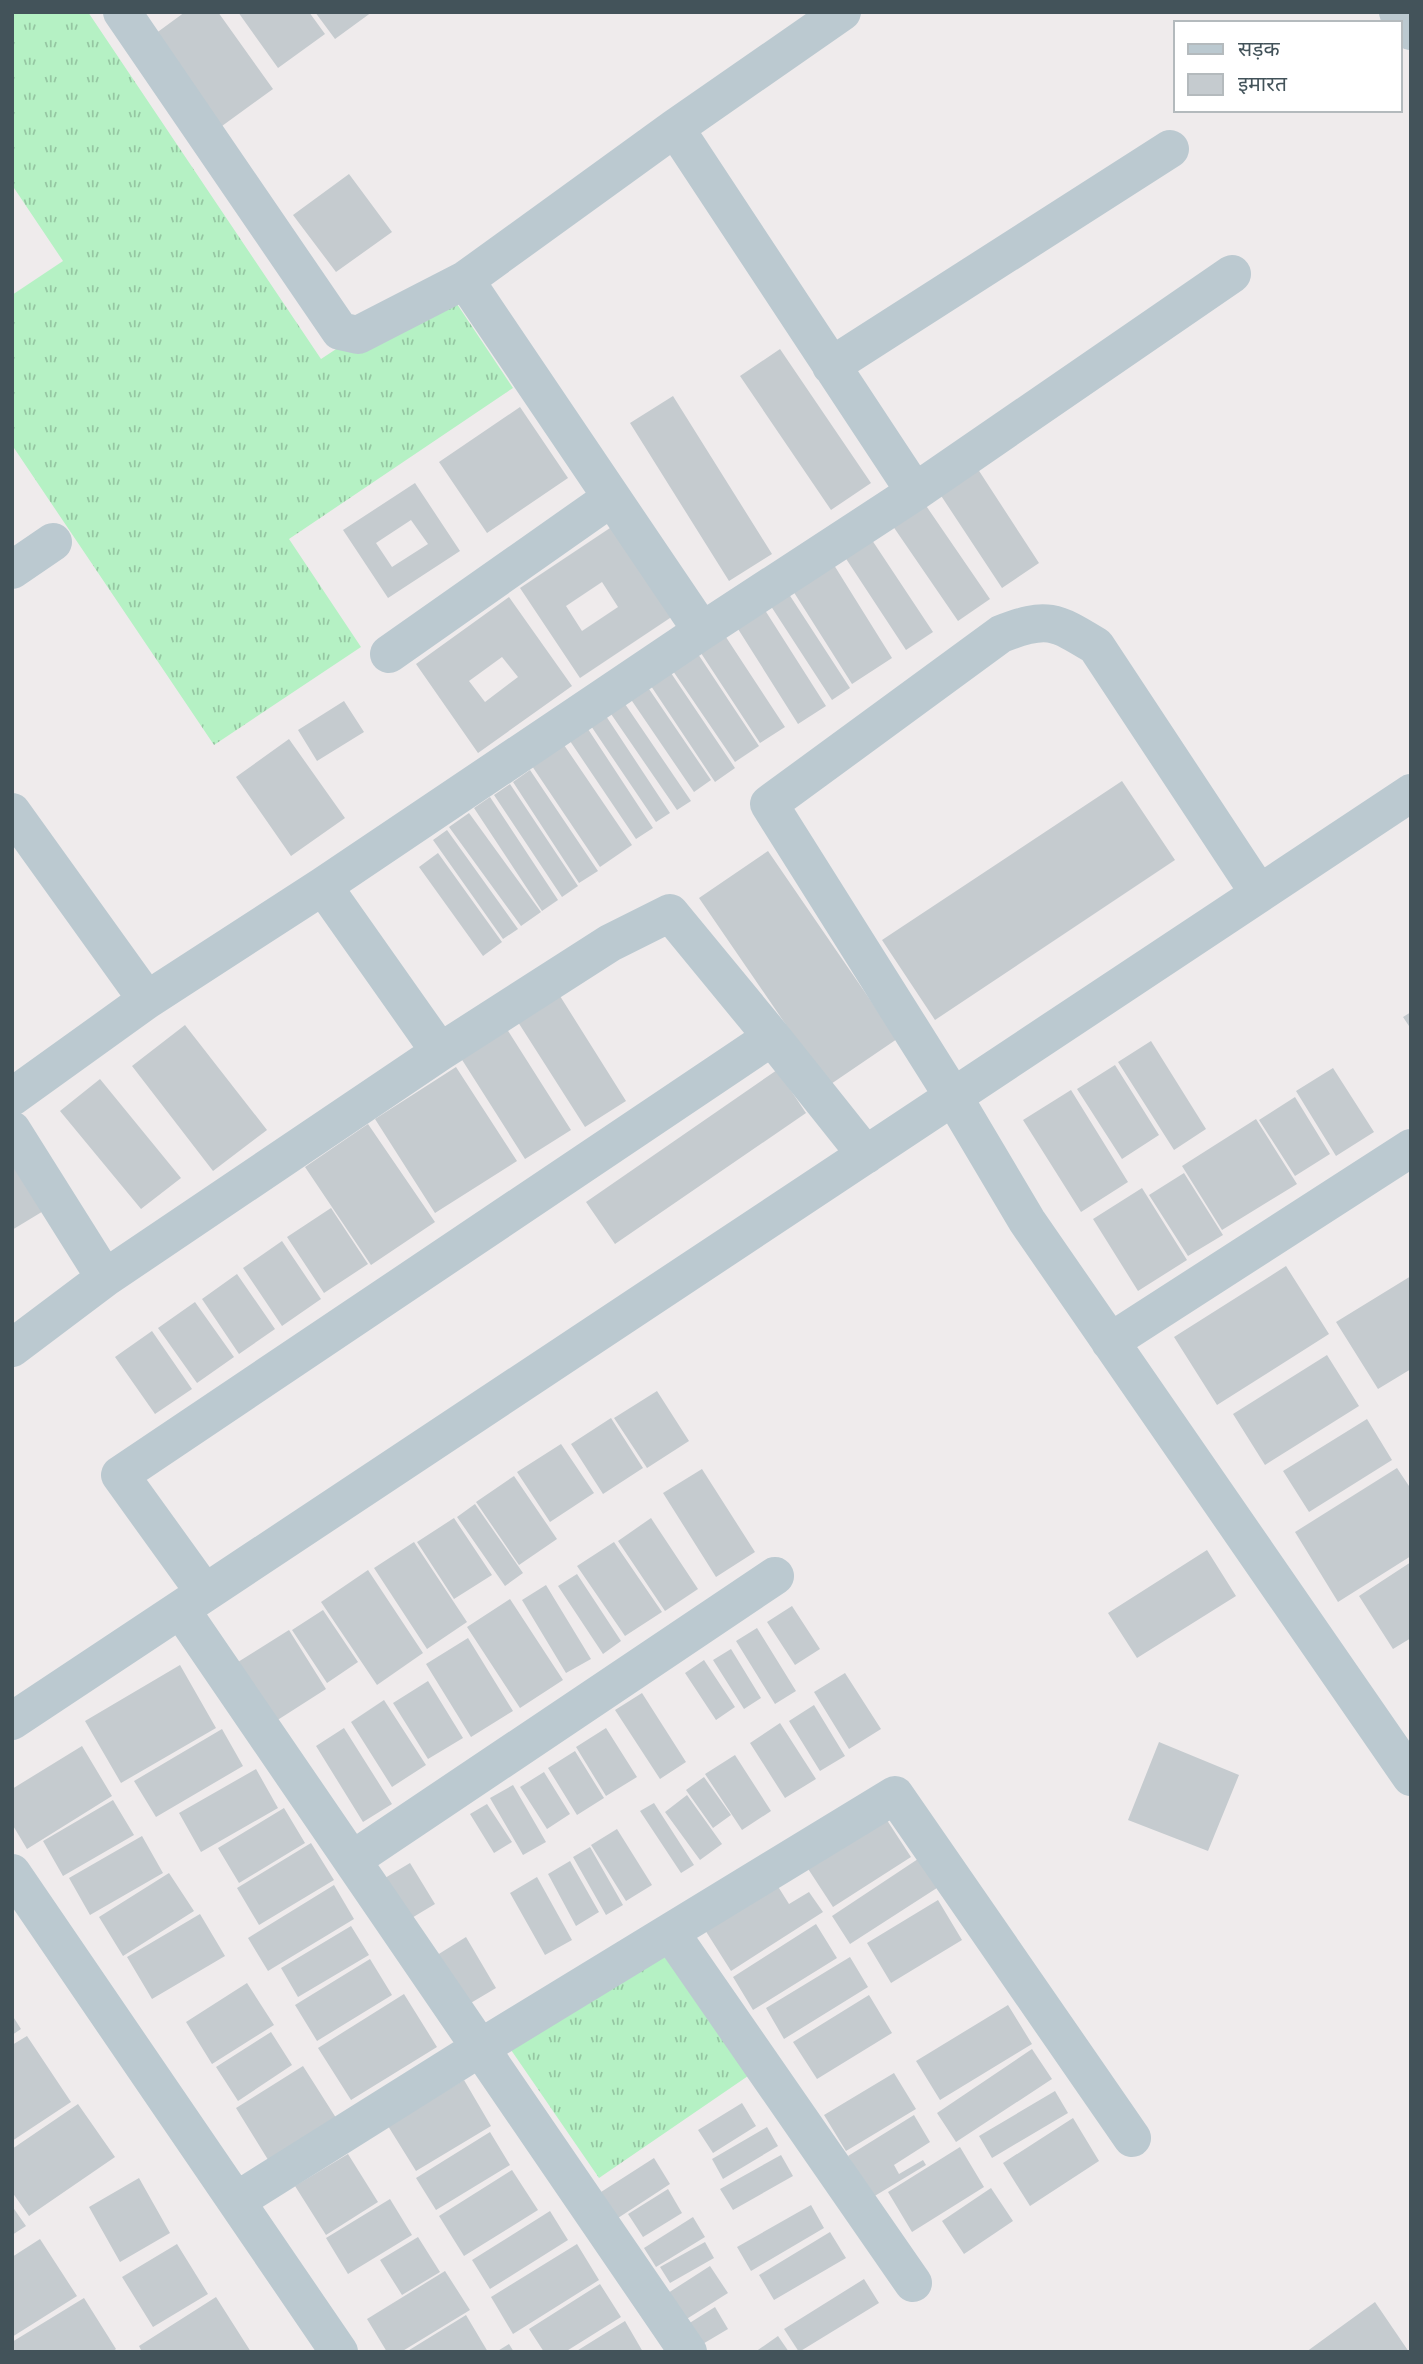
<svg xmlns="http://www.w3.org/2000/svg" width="1423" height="2364" font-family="'Fira Sans Condensed','Noto Sans Devanagari',sans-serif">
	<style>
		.grass { fill: url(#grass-tufts) }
		.building { fill: #c5cbcf; fill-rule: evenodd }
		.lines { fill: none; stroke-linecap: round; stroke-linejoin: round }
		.minor { stroke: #bbc9d0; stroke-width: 38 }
	</style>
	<defs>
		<pattern id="grass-tufts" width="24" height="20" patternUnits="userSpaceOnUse" patternTransform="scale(1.75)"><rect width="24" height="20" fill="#b5f1c4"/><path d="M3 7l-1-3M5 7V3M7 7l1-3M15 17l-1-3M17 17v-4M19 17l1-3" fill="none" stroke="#95c6a2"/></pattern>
	</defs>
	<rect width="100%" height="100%" fill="#efebec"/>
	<path class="grass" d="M12,12H88L321,359L441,280L513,388L289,539L361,647L214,745L12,445V295L63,261L12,185Z
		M659,1945L748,2076L599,2178L509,2047Z"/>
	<path class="building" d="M185,12H218L273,89L211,134L144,42Z
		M238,12H309L325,34L278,68Z
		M315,12H372L335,39Z
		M349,174L392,232L336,272L293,215Z
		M780,349L871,483L831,510L740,376Z
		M673,396L772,554L729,581L630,423Z
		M520,407L568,478L487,533L439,462Z
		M970,457L1039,563L1002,588L932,482Z
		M415,483L460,551L388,598L343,530ZM411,520L428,544L392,567L376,543Z
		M918,494L990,599L958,621L886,516Z
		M613,526L673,616L580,678L520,588ZM602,582L618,607L582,631L566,606Z
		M864,528L933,632L906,650L837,545Z
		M829,557L892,658L852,684L788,583Z
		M783,585L850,688L832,700L765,597Z
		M509,597L572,686L478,753L416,664ZM502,657L518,677L485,702L469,681Z
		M761,604L826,706L798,724L733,621Z
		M720,628L785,727L760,743L695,644Z
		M698,654L759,746L735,762L673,671Z
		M671,673L735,768L715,782L651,686Z
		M647,686L711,780L694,792L630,698Z
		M344,701L364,732L317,761L298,730Z
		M623,701L691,801L677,810L609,711Z
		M604,713L670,813L656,822L589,723Z
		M586,726L653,828L636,839L568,738Z
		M289,739L345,818L291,856L236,777Z
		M564,745L632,845L600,867L532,766Z
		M530,770L598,871L579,883L513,782Z
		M1122,781L1175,860L935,1020L882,940Z
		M510,784L578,886L562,897L494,795Z
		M490,797L558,900L542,911L474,808Z
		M469,813L541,912L521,926L449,827Z
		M447,830L518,929L503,939L433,840Z
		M768,851L897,1039L828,1086L699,898Z
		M438,853L502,942L483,956L419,867Z
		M560,996L626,1101L585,1127L518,1022Z
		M1411,1012V1029L1403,1017Z
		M185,1025L267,1130L213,1171L132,1066Z
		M505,1026L571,1130L525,1159L459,1055Z
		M1151,1041L1206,1129L1174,1150L1118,1062Z
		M1115,1065L1159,1135L1122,1159L1077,1089Z
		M456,1067L517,1161L435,1213L375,1119Z
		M1333,1068L1374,1132L1336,1156L1296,1091Z
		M777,1070L806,1113L615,1244L586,1202Z
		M100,1079L181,1178L141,1209L60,1111Z
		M1071,1090L1128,1182L1081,1212L1023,1120Z
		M1295,1097L1330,1154L1295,1176L1259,1120Z
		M1256,1119L1297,1184L1222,1230L1182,1166Z
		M368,1124L435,1222L371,1265L305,1167Z
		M12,1156L45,1210L12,1230Z
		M1184,1173L1223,1235L1188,1256L1149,1195Z
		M1142,1188L1187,1260L1138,1291L1093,1219Z
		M331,1208L368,1264L324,1293L287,1237Z
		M282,1241L321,1299L282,1326L243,1268Z
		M1286,1266L1329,1334L1217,1405L1174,1337Z
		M237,1274L275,1329L239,1354L202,1299Z
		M1411,1276V1369L1378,1389L1336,1322Z
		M195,1302L234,1357L197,1383L158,1328Z
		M152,1331L192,1389L155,1414L115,1357Z
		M1327,1355L1359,1406L1265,1465L1233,1414Z
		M657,1391L689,1441L647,1468L614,1418Z
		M611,1418L643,1468L603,1494L571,1444Z
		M1367,1419L1392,1460L1309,1512L1283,1471Z
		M561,1444L594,1493L550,1522L517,1472Z
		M1397,1468L1411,1489V1556L1338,1602L1295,1532Z
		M702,1469L755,1552L716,1577L663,1493Z
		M514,1476L557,1539L519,1565L476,1502Z
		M475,1504L523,1573L505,1586L457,1517Z
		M454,1518L492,1575L454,1599L417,1542Z
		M651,1518L698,1589L665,1611L618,1541Z
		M414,1542L467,1622L427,1649L374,1568Z
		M614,1542L662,1612L625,1636L577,1566Z
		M1207,1550L1236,1596L1137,1658L1108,1613Z
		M1411,1562V1638L1393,1649L1359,1596Z
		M368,1570L423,1653L377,1685L321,1602Z
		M577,1574L621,1641L603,1654L558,1586Z
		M546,1585L591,1659L566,1673L522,1600Z
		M510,1599L563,1680L520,1708L467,1627Z
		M792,1606L820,1649L795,1665L767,1622Z
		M323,1610L358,1662L327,1683L292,1630Z
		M757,1628L796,1691L775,1704L736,1641Z
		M289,1630L326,1689L276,1721L238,1662Z
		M468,1638L513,1711L471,1737L426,1664Z
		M731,1649L761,1698L744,1709L713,1660Z
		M704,1660L735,1707L716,1720L685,1673Z
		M180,1665L216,1728L121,1783L85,1721Z
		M845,1673L881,1729L849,1749L814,1692Z
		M428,1681L463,1738L428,1759L393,1703Z
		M642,1693L686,1762L660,1779L615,1710Z
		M384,1700L426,1765L392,1787L351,1722Z
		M814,1705L845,1756L820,1771L789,1721Z
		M780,1723L816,1779L785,1798L750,1743Z
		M344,1728L392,1804L363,1822L316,1746Z
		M606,1728L637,1777L606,1796L576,1747Z
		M222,1729L243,1766L156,1817L134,1781Z
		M1159,1742L1239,1775L1208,1851L1128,1820Z
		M82,1746L112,1796L27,1849L12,1824V1789Z
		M575,1751L604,1798L577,1815L548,1768Z
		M735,1755L771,1811L742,1830L705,1774Z
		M256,1769L278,1808L201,1852L179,1813Z
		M544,1772L570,1814L547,1829L520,1787Z
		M704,1777L731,1815L713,1828L686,1790Z
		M513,1785L546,1842L523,1855L490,1798Z
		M687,1795L722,1844L700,1860L665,1812Z
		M113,1800L134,1835L63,1876L43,1841Z
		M654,1803L694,1865L681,1873L640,1811Z
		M487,1804L512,1842L494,1853L470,1814Z
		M284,1808L305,1843L239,1883L218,1848Z
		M879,1808L911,1857L833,1907L801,1858Z
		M617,1829L652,1885L626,1901L591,1845Z
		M142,1836L163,1873L90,1915L69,1878Z
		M311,1843L334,1880L259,1925L237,1888Z
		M590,1847L623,1905L606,1915L573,1857Z
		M921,1857L940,1886L850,1944L832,1916Z
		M570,1861L599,1912L576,1926L548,1874Z
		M410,1863L435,1904L405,1922L380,1881Z
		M169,1873L194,1911L123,1956L99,1917Z
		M537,1877L572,1940L545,1955L510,1893Z
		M772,1877L789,1904L809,1892L823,1912L731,1971L700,1922Z
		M334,1885L354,1919L268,1971L248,1938Z
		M938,1900L962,1940L891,1983L867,1943Z
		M200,1914L225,1956L152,1999L127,1957Z
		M816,1924L837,1958L753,2010L733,1977Z
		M351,1926L369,1955L298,1997L281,1968Z
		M466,1937L496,1988L464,2007L434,1957Z
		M850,1957L868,1987L784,2039L766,2008Z
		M370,1959L392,1995L317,2041L295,2005Z
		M247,1983L274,2025L212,2064L186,2022Z
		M404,1994L437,2047L351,2100L318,2048Z
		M869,1995L892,2033L817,2079L793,2042Z
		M1008,2005L1032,2044L940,2100L916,2061Z
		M12,2015L21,2029L12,2035Z
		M271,2032L292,2065L238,2101L216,2067Z
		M27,2036L71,2102L12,2141V2045Z
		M1032,2049L1052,2079L956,2142L937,2113Z
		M303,2066L338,2121L270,2163L236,2108Z
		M894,2073L916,2109L846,2151L824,2115Z
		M464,2080L491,2126L416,2171L388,2126Z
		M1055,2091L1068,2113L992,2158L979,2136Z
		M742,2103L756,2126L713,2153L698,2130Z
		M78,2104L115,2157L29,2216L12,2192V2149Z
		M914,2115L930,2142L894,2165L899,2174L923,2160L926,2165L873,2197L848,2156Z
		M1073,2118L1099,2161L1030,2206L1003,2163Z
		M767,2127L778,2146L723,2179L712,2159Z
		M490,2132L510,2165L436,2210L416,2178Z
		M960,2147L984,2187L912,2232L888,2192Z
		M348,2154L378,2202L326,2235L295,2186Z
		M781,2155L793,2176L733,2210L720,2189Z
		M654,2158L670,2184L618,2218L601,2192Z
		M512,2170L538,2210L464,2256L439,2216Z
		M139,2178L170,2233L120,2262L89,2207Z
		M991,2188L1013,2221L964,2254L942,2221Z
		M668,2189L682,2213L643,2237L628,2214Z
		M390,2199L412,2235L348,2274L326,2238Z
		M811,2205L824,2228L751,2271L737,2247Z
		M12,2206L26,2226L12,2235Z
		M550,2211L568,2240L490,2289L472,2260Z
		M693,2217L705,2237L656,2267L644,2248Z
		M830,2232L846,2258L774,2300L759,2275Z
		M418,2237L440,2272L402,2295L380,2260Z
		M40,2239L77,2296L12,2337V2257Z
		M705,2242L714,2258L670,2283L660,2267Z
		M177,2244L208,2294L153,2327L122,2277Z
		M577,2244L599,2280L513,2334L491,2297Z
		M710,2266L728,2293L685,2320L668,2293Z
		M445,2271L470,2310L401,2352H387L367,2319Z
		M864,2279L879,2303L799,2352L784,2329Z
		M600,2284L621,2317L565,2352H544L529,2329Z
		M216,2297L251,2352H142L139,2346Z
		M84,2298L116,2349L112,2352H12V2342Z
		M1375,2302L1409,2352H1306Z
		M715,2307L728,2329L701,2345L688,2324Z
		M466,2315L488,2352H406Z
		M625,2321L643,2352H575Z
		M778,2336L789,2352H755Z
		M509,2344L514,2352H496Z"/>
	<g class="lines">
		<path class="minor" d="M122,12L340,331L358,335L465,280L675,128L842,12
			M1398,12L1411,31
			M675,128L915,492
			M465,280L702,631
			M831,366L1170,149
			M12,570L53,542
			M389,654L611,498
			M12,812L147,1000
			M323,886L440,1052
			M1259,893L1096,646C1055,621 1047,616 1001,634L769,804L954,1098L1027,1221L1411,1777
			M12,1097L147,1000L323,886L702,631L915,492L1232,274
			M12,1130L105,1278L440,1052L610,943L670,913L772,1037L866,1155
			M1110,1342L1411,1148
			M12,1348L105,1278
			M205,1593L120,1475L772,1037
			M181,1610L688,2352
			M12,1721L1411,793
			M352,1860L775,1576
			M12,1873L339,2352
			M670,1932L913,2283
			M236,2201L480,2048L895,1795L1132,2138"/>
	</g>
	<rect width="1423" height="2364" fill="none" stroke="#43535a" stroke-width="28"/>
	<rect x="1174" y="21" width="228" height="91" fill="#ffffff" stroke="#b4babd" stroke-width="2"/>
	<rect x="1188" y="44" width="35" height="10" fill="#bbc9d0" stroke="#b4babd" stroke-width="2"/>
	<text x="1238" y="56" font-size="21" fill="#43535a">सड़क</text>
	<rect x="1188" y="74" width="35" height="21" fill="#c5cbcf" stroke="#b4babd" stroke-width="2"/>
	<text x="1238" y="91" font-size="21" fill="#43535a">इमारत</text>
</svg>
